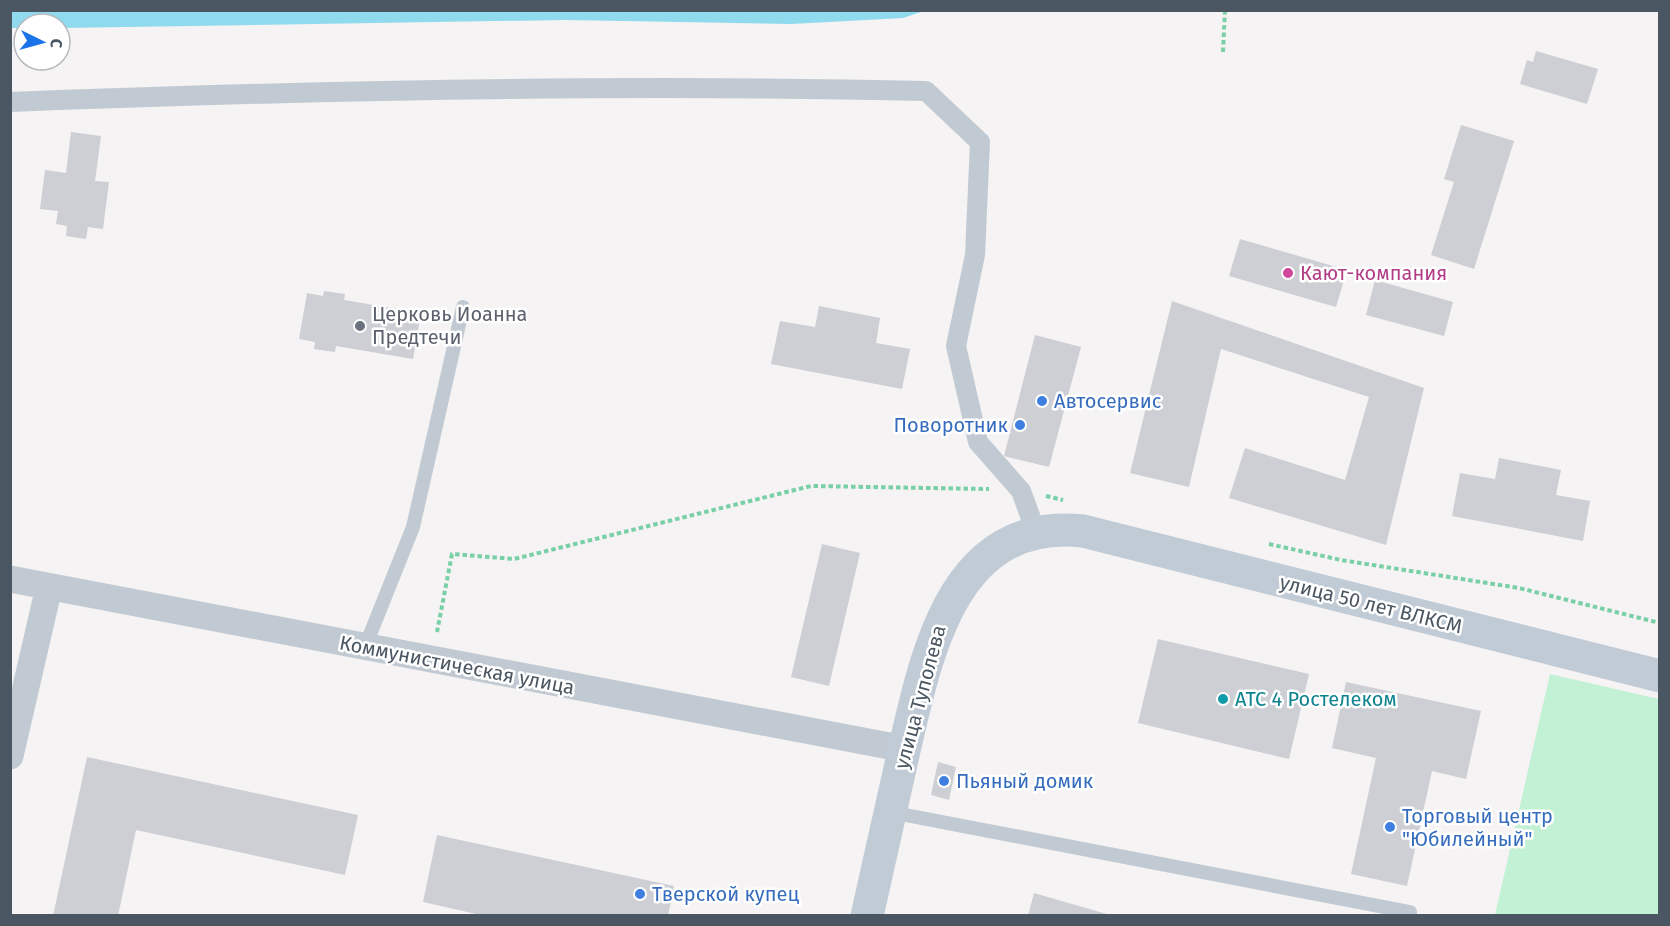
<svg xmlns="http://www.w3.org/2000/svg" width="1670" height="926" font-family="'Fira Sans',sans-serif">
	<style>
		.green { fill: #c3f1d5 }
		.water { fill: #90daee }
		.building { fill: #cdcfd5 }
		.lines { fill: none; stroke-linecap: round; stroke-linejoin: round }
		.path { stroke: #7ad0a6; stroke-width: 4; stroke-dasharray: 4.5 3; stroke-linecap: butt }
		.service { stroke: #c1cad2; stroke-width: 14 }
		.pedestrian { stroke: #c1cad2; stroke-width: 20 }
		.minor { stroke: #c1cad2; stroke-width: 27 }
		.secondary { stroke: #c1cbd6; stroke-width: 33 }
		.hotel-dot { fill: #d1479c; stroke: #fff; stroke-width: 2 }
		.worship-dot { fill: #6b7280; stroke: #fff; stroke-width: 2 }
		.shop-dot { fill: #3f7fe0; stroke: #fff; stroke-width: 2 }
		.culture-dot { fill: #0f9aa8; stroke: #fff; stroke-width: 2 }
		.labels { text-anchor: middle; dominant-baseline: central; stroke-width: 5; stroke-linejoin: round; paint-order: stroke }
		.hotel-label { font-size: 20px; fill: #b23c85; stroke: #fff; text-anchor: start }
		.worship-label { font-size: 20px; fill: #5b616d; stroke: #fff; text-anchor: start }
		.shop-label { font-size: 20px; fill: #366cbe; stroke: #fff; text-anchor: start }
		.street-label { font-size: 20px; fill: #4a5661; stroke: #fff }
		.culture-label { font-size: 20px; fill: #0d838f; stroke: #fff; text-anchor: start }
	</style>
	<rect width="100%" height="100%" fill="#f5f3f3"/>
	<path class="green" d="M1550,674L1659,699V915H1495Z"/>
	<path class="water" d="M10,11L11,10L924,11L903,18L791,24L565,20L60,28V24H24V28H11Z"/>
	<path class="building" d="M1536,51L1598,69L1587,104L1520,84L1527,60L1533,62Z
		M1461,125L1514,141L1474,269L1431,255L1454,182L1444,179Z
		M71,132L101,136L95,181L109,182L103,229L88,227L86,239L66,236L67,226L56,224L58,211L40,209L45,170L66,173Z
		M1240,239L1347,270L1336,307L1229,276Z
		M1375,280L1453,302L1444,336L1366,315Z
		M324,291L345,294L344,300L421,313L413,359L336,346L335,352L314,349L315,342L299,339L307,293L323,296Z
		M1172,301L1424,388L1386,545L1229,498L1245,448L1345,480L1369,397L1221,349L1189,487L1130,473Z
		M819,306L880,318L876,343L910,349L902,389L771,364L780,321L815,327Z
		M1035,335L1081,347L1049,467L1004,456Z
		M1499,458L1561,470L1556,495L1590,501L1583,541L1452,516L1460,473L1495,479Z
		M822,544L860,553L829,686L791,677Z
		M1158,639L1309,674L1289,759L1138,723Z
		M1346,682L1481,711L1466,779L1432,771L1407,886L1351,874L1376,758L1332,748Z
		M87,757L358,815L345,875L136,830L118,916H53Z
		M938,762L956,767L949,800L931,795Z
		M437,835L674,886L668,916H485L423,902Z
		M1034,893L1110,915V916H1028Z"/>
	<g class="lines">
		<path class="path" d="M1223,52L1225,10
			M1046,496L1063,500
			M1269,544L1341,560L1519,588L1660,623
			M437,632L452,554L514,559L811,486L989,489"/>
		<path class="service" d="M365,647L413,527L463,307
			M890,812L1410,912"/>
		<path class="pedestrian" d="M10,102C316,90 621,84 926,91L980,142L975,255L956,346L978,442L1021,491L1036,532"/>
		<path class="minor" d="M10,579L905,749
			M10,756L49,587"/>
		<path class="secondary" d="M867,916C879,862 891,808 903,755C926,657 951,517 1083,531L1660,676"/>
	</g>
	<circle class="hotel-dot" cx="1288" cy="273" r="6"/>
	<circle class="worship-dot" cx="360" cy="326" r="6"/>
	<g class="shop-dot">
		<circle cx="1042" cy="401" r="6"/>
		<circle cx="1020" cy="425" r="6"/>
		<circle cx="944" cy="781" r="6"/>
		<circle cx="1390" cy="827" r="6"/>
		<circle cx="640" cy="894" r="6"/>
	</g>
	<circle class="culture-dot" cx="1223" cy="699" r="6"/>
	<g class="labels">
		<g class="hotel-label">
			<text x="1300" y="273">Кают-компания</text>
		</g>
		<g class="worship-label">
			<text x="372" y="314">Церковь Иоанна<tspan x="372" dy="23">Предтечи</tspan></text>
		</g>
		<g class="shop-label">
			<text x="1054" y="401">Автосервис</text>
			<text x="1008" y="425" text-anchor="end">Поворотник</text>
			<text x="956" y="781">Пьяный домик</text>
			<text x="1402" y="816">Торговый центр<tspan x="1402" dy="23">"Юбилейный"</tspan></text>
			<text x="652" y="894">Тверской купец</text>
		</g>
		<g class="street-label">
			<text transform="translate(1371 604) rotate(14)">улица 50 лет ВЛКСМ</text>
			<text transform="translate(457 665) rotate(11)">Коммунистическая улица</text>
			<text transform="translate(920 697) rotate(-75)">улица Туполева</text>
		</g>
		<g class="culture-label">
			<text x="1235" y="699">АТС 4 Ростелеком</text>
		</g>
	</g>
	<rect width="1670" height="926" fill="none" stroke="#4a5661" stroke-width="24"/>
	<g transform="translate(42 42) rotate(95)"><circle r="28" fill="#ffffff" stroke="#b7bbc0" stroke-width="1.5"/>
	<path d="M0-4.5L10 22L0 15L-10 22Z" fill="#1a73e8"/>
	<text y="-9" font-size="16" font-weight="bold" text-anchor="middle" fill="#4a5661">С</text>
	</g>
</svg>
